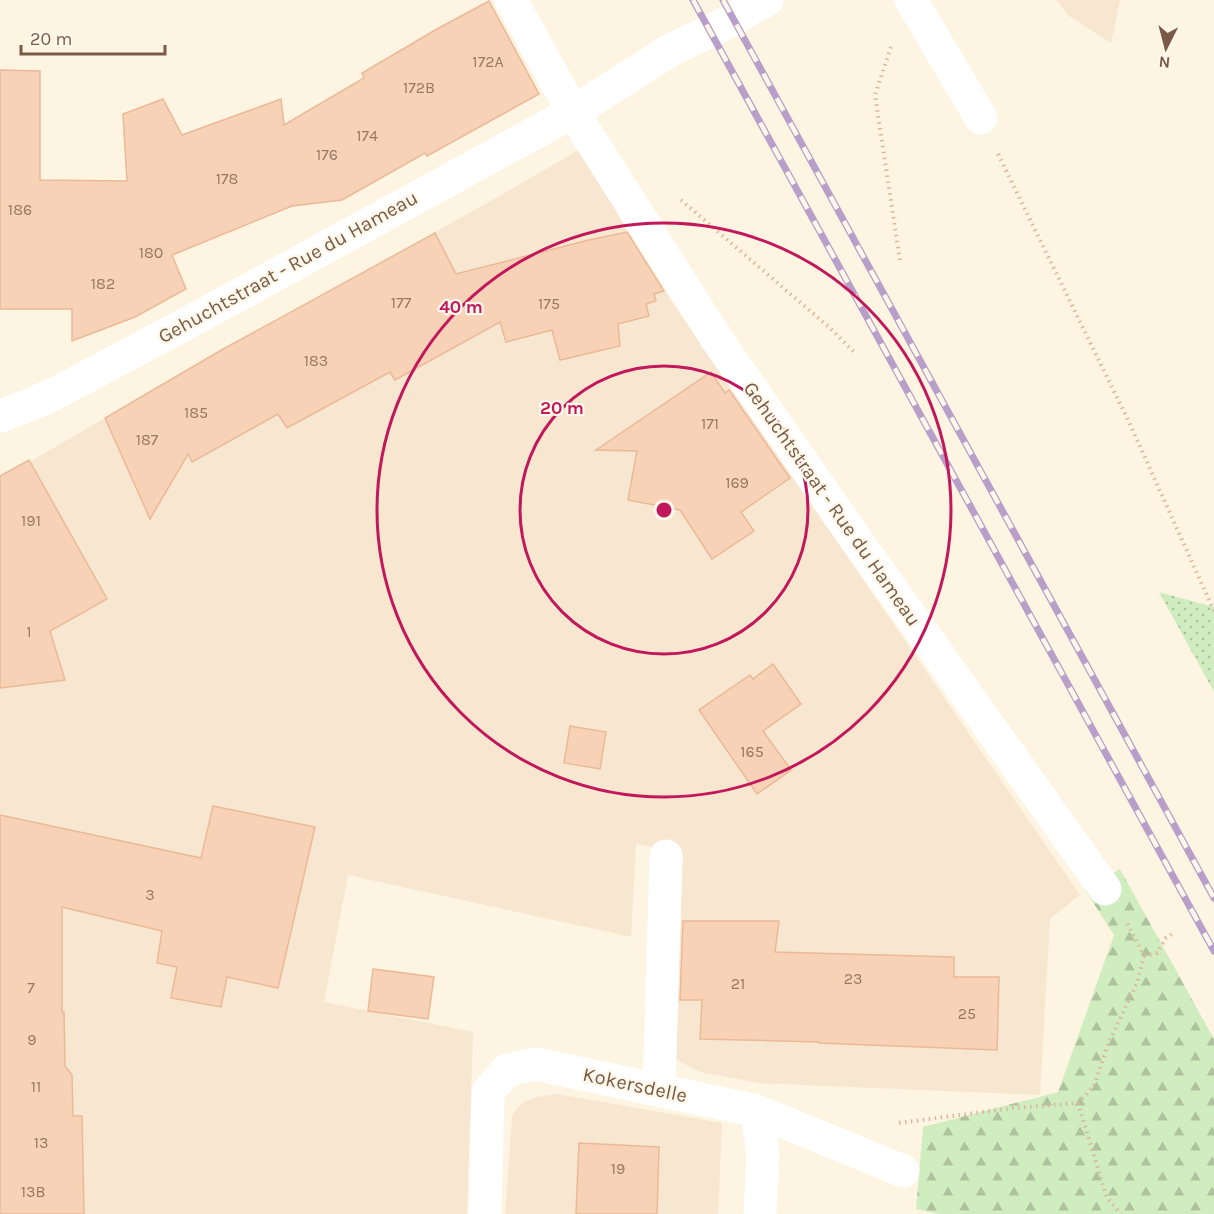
<svg xmlns="http://www.w3.org/2000/svg" width="1214" height="1214" font-family="Karla,sans-serif">
	<style>
		.residential { fill: #f7e6d0 }
		.grass { fill: url(#grass-dots) }
		.forest { fill: url(#forest-firs) }
		.building { fill: #f7d2b7; stroke: #ebb996; stroke-width: 1.5 }
		.lines { fill: none; stroke-linecap: round; stroke-linejoin: round }
		.path { stroke: #dcb69a; stroke-width: 4; stroke-dasharray: 1.5 4.5; stroke-linecap: butt }
		.minor { stroke: #fff; stroke-width: 33 }
		.rail-casing { stroke: #b79fc9; stroke-width: 7 }
		.rail { stroke: #fff8ea; stroke-width: 4.5; stroke-dasharray: 14; stroke-linecap: butt }
		.ring { fill: none; stroke: #c2185b; stroke-width: 3 }
		.labels { text-anchor: middle; dominant-baseline: central; stroke-width: 4.5; stroke-linejoin: round; paint-order: stroke }
		.number-label { font-size: 16px; fill: #987862 }
		.street-label { font-size: 20px; fill: #795a46; stroke: #fff8ea }
		.centre { fill: #c2185b; stroke: #fff8ea; stroke-width: 3 }
		.ring-label { font-size: 18px; text-anchor: middle; font-weight: bold; fill: #c2185b; stroke: #fff8ea; stroke-width: 4.5; stroke-linejoin: round; paint-order: stroke }
	</style>
	<defs>
		<pattern id="grass-dots" width="8" height="8" patternUnits="userSpaceOnUse" patternTransform="scale(1.5)"><rect width="8" height="8" fill="#d0edbf"/><path d="M2 2h.1M6 6h.1" fill="none" stroke="#aec39d" stroke-width="1.8" stroke-linecap="round"/></pattern>
		<pattern id="forest-firs" width="22" height="20" patternUnits="userSpaceOnUse" patternTransform="scale(1.5)"><rect width="22" height="20" fill="#d0edbf"/><path d="M5 1l3.5 6h-7zM16 11l3.5 6h-7z" fill="#aec39d"/></pattern>
	</defs>
	<rect width="100%" height="100%" fill="#fef4e2"/>
	<path class="residential" d="M1056,0H1120L1111,43L1069,16Z
		M584,147L627,232L672,302L1080,895L1050,919L1040,1095L758,1083L700,1072L675,1059L683,853L636,844L631,937L348,875L324,1002L473,1032L467,1214H0V479L186,371L489,202Z
		M557,1094L722,1123L718,1214H505L512,1117L517,1108L526,1101L537,1097Z"/>
	<path class="grass" d="M1159,592L1214,607V692Z"/>
	<path class="forest" d="M1120,869L1214,1039V1214H939L916,1209L923,1127L1058,1092L1114,935L1085,890Z"/>
	<path class="building" d="M489,1L539,94L427,156L425,153L342,200L292,206L172,255L186,289L135,317L72,341V309H0V70L40,71V180L127,181L123,114L163,99L182,135L281,99L284,125L364,78L362,73L437,29Z
		M627,232L664,291L654,294L656,301L646,304L649,316L618,324L620,346L560,360L552,330L506,342L500,322L395,380L390,372L287,428L278,414L192,462L188,454L150,519L105,418L218,352L435,233L456,274L589,240Z
		M711,372L725,393L729,390L790,478L741,512L754,531L712,559L680,510L628,500L637,451L596,450Z
		M29,460L107,599L50,631L65,680L0,688V476Z
		M773,664L801,704L763,731L791,770L757,794L699,710L750,675L753,679Z
		M570,726L606,732L600,769L564,763Z
		M213,806L315,827L278,988L227,977L221,1007L171,998L177,967L157,963L162,931L62,907V1012H64L65,1066L72,1075L73,1116H82L84,1214H0V815L201,858Z
		M683,921H779L775,952L954,957V977H999L997,1050L819,1043V1042L700,1039L702,1000H680Z
		M373,969L434,977L428,1019L368,1011Z
		M579,1143L659,1147L657,1214H576Z"/>
	<g class="lines">
		<path class="path" d="M891,47L875,95L900,261
			M998,154L1129,422L1214,611
			M681,200L830,328L854,352
			M1144,956L1157,953L1166,938L1172,934
			M1078,1103L1107,1198L1121,1214
			M899,1123L1013,1108L1078,1103L1094,1086L1108,1044L1137,983L1144,956L1127,923"/>
		<path class="minor" d="M511,0L573,112L716,338L860,545L1105,889
			M911,0L981,118
			M0,416L27,406L58,392L182,326L573,112L671,50L717,28L767,0
			M659,1091L666,856
			M757,1111L763,1154L760,1214
			M485,1214L488,1092L507,1070L536,1064L757,1111L903,1171"/>
		<g class="rail-casing">
			<path id="rail" d="M693,0L1214,951
				M723,0L1214,898"/>
		</g>
		<use href="#rail" class="rail"/>
	</g>
	<g class="ring">
		<circle cx="664" cy="510" r="144"/>
		<circle cx="664" cy="510" r="287"/>
	</g>
	<g class="labels">
		<g class="number-label">
			<text x="488" y="61">172A</text>
			<text x="419" y="87">172B</text>
			<text x="367" y="135">174</text>
			<text x="327" y="154">176</text>
			<text x="227" y="178">178</text>
			<text x="20" y="209">186</text>
			<text x="151" y="252">180</text>
			<text x="103" y="283">182</text>
			<text x="401" y="302">177</text>
			<text x="549" y="303">175</text>
			<text x="316" y="360">183</text>
			<text x="196" y="412">185</text>
			<text x="710" y="423">171</text>
			<text x="147" y="439">187</text>
			<text x="737" y="482">169</text>
			<text x="31" y="520">191</text>
			<text x="29" y="631">1</text>
			<text x="752" y="751">165</text>
			<text x="150" y="894">3</text>
			<text x="853" y="978">23</text>
			<text x="738" y="983">21</text>
			<text x="31" y="987">7</text>
			<text x="967" y="1013">25</text>
			<text x="32" y="1039">9</text>
			<text x="36" y="1086">11</text>
			<text x="41" y="1142">13</text>
			<text x="618" y="1168">19</text>
			<text x="33" y="1191">13B</text>
		</g>
		<g class="street-label">
			<text transform="translate(288 267) rotate(-29)">Gehuchtstraat - Rue du Hameau</text>
			<text transform="translate(832 504) rotate(55)">Gehuchtstraat - Rue du Hameau</text>
			<text transform="translate(635 1085) rotate(12)">Kokersdelle</text>
		</g>
	</g>
	<circle cx="664" cy="510" r="9" class="centre"/>
	<g class="ring-label">
		<text x="461" y="313">40 m</text>
		<text x="562" y="414">20 m</text>
	</g>
	<g transform="translate(1166 48) rotate(186)" stroke="#fff8ea" stroke-width="4.5" paint-order="stroke">
	<path d="M0-4.5L10 22L0 15L-10 22Z" fill="#795a46"/>
	<text y="-9" font-size="16" font-weight="bold" text-anchor="middle" fill="#795a46">N</text>
	</g>
	<path d="M21 45v9h144v-9" fill="none" stroke="#795a46" stroke-width="3"/>
	<text x="30" y="45" font-size="18" fill="#795a46" stroke="#fff8ea" stroke-width="4.5" paint-order="stroke">20 m</text>
</svg>
